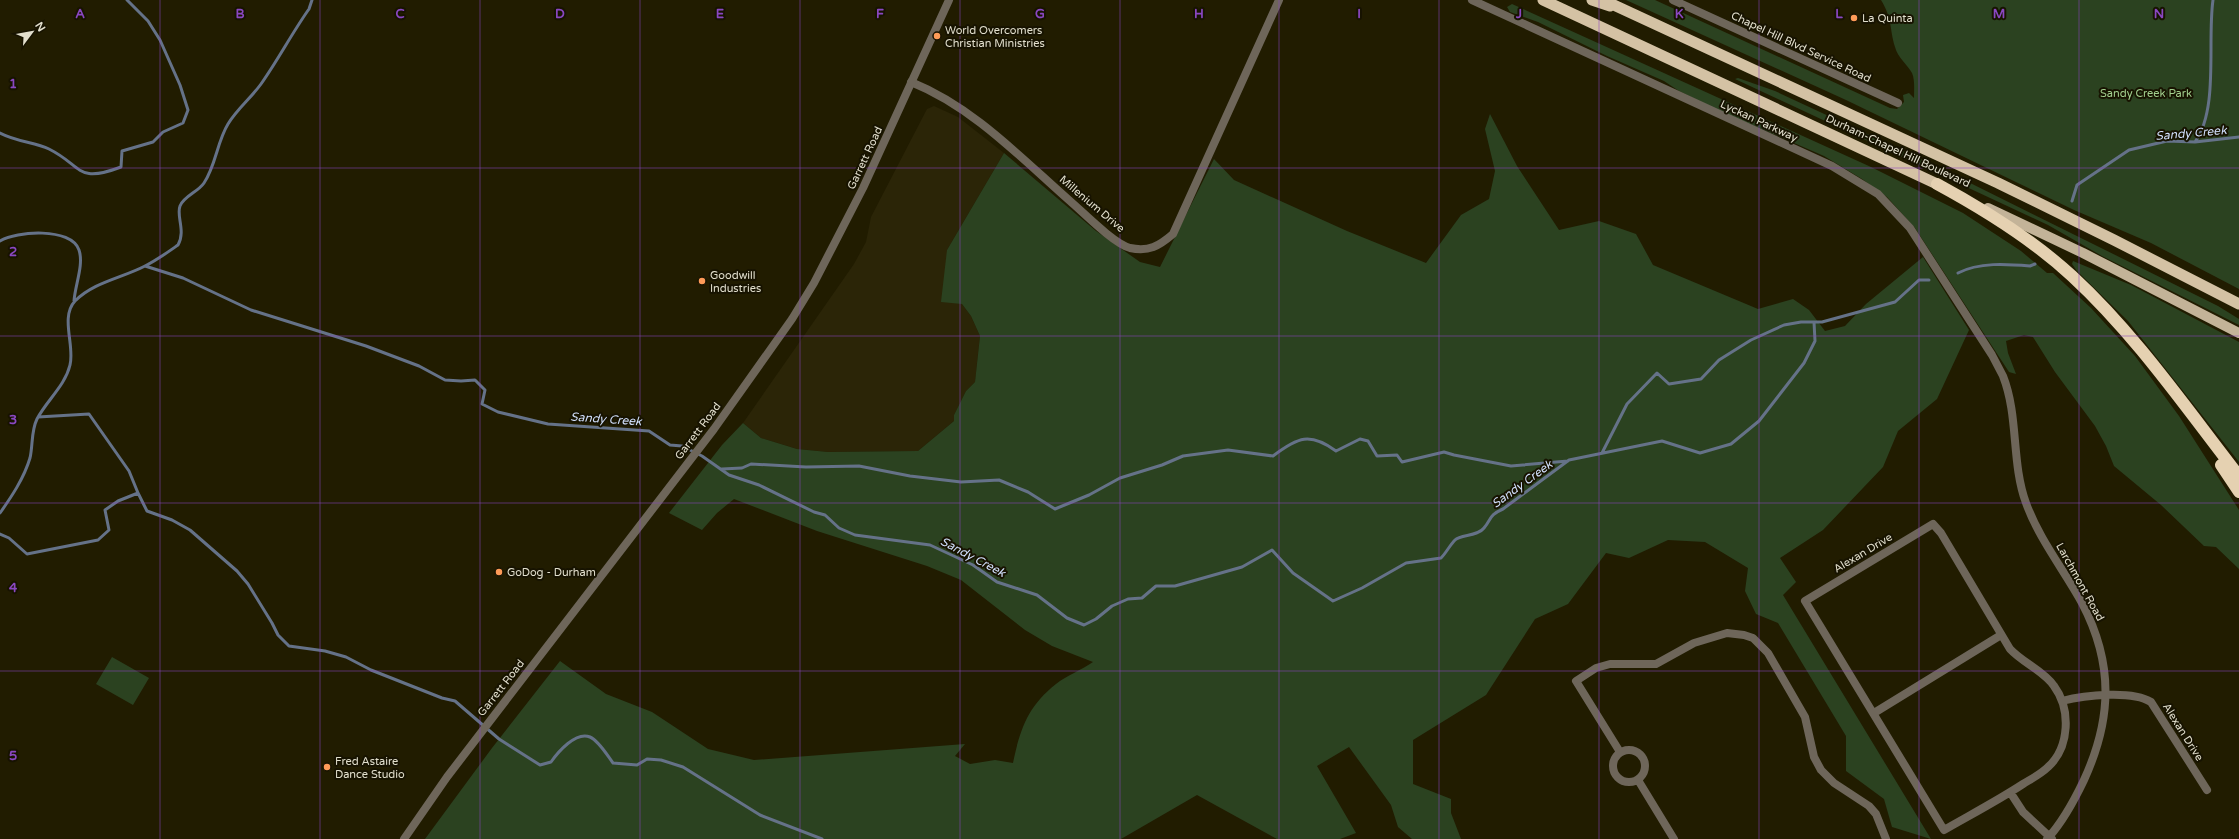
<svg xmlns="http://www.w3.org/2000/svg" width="2239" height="839" font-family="'Varela Round',sans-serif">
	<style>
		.built { fill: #2b2507 }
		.green { fill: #2b4220 }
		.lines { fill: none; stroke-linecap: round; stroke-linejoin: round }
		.stream { stroke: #657288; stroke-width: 3 }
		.minor { stroke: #6e665a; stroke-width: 8 }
		.tertiary { stroke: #6e665a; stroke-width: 8 }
		.primary { stroke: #c3b398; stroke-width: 10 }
		.trunk { stroke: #d4c2a4; stroke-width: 11 }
		.motorway { stroke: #e5d1b1; stroke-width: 12 }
		.grid { fill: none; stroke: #8a47c1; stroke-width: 1; stroke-opacity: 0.55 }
		.poi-dot { fill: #fe9b58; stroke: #171300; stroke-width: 1.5 }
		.labels { text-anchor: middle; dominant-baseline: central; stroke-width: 4; stroke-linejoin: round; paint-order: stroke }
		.poi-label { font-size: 11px; fill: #e2dfcd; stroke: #171300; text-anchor: start }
		.street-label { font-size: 11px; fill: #e2dfcd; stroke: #171300 }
		.park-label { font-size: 11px; fill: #a2cf8d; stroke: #171300 }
		.water-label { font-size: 12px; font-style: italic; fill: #d1dffb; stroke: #171300 }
		.grid-label { font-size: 13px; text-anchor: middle; font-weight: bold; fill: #8a47c1; stroke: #171300; stroke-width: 4; stroke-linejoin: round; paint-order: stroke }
	</style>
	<rect width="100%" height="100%" fill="#211c00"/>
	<path class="built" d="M934,106L958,117L1004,153L947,250L962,304L971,316L980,336L975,382L966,391L954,415V421L918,451L828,452L797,449L761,438L743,423L854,264L866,242L871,217L927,109Z"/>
	<path class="green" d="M1626,0H1655L1890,108L1897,109L1904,102L1903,95L1909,93L1914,98C1914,90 1915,80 1912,73C1907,64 1898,58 1895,47C1889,27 1893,20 1881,0H2239V289L2151,243L2074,210L1846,100Z
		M1512,4L1871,167L1963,213L2021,251L2047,273H2053L2091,308L2135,356L2179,416L2239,510V569L2216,547L2204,546L2161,505L2114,466L2106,446L2095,426L2055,372L2033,337L2024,335L2006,341L2008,353L2016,374L2009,372L1915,228L1887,197L1862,179L1824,156L1720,111L1679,91L1664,81L1607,56L1538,22L1510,12L1507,7Z
		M1738,78L1775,91L1934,165L2218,306L2239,319V325L2102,256L2048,225L1735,79Z
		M1490,114L1517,166L1559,230L1599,221L1636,234L1653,265L1758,309L1793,299L1809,310L1825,331L1845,326L1866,304L1923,257L1969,330L1937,399L1898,431L1883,467L1823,530L1780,558L1796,582L1783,595L1931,839L1892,827L1884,799L1846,771V736L1778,623L1756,614L1745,591L1748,568L1705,542L1668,540L1629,558L1606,553L1568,604L1535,619L1486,695L1413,740V784L1451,799V813L1461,839H1412L1398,827L1391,805L1349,747L1317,766L1356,833L1340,839H1277L1197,795L1121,839H425L492,748L560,661L606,694L652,712L708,749L754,760L965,744L955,756L970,764L995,760L1013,763C1020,729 1028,706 1056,684C1067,675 1082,670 1093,662L1052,646L1025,630L961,580L927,566L817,531L734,499L717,513L702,530L669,513L722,445L743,423L761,438L797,449L828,452L918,451L954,421V415L966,391L975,382L980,336L971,316L962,304L941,302L947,250L1004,153L1096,231L1140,262L1160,267L1214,159L1234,180L1347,231L1426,263L1461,215L1489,199L1495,171L1485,129Z
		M2073,261L2131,285L2239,342V462L2128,321L2077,271L2072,264Z
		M112,657L149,678L133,705L96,684Z"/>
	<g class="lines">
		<path class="stream" d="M0,133C17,142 35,142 49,149C83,166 76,184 121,167L122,151L153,142L163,132L183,123L188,110L180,85L160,40L148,21L127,0
			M2195,142C2219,109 2207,41 2213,0
			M2072,201L2077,185L2129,150L2167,141L2195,142L2239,137
			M0,241C16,231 71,227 79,250C84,265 75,285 74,301
			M145,266L183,278L251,310L366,346L419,366L445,380L461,381L475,380L485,390L482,404L498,412L548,424L649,431L670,445L682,446L702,456L729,475L759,485L814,512L825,515L839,528L855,535L930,545L973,565L997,582L1037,595L1067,618L1084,625L1096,619L1112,606L1128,599L1142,598L1156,586H1175L1242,567L1272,550L1293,573L1333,601L1362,588L1406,563L1441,558C1446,553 1450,545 1455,540C1461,534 1477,537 1484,528C1492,518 1489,515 1503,509L1569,460L1662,441L1700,453L1731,444L1759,421L1804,363L1815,341L1814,322
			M1958,273C1979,262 2007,264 2030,266L2035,264
			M1602,453L1627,404L1657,373L1669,384L1701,379L1719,360L1751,340L1784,325L1801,322H1822L1895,302L1919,280H1929
			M722,469L742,468L751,464L806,467L859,466L910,476L961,482L999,480L1028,492L1055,509L1089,495L1120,478L1162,465L1183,456L1228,450L1273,456C1298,437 1310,432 1336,451L1360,439L1368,441L1377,456L1397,455L1402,462L1444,452L1454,455L1511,466L1568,461
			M138,493L147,511L172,520L190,530L237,571L248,584L272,623L278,635L289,646L325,651L346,657L371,670L442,698L455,701L499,739L540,765L551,762C558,752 576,731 590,737C599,741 607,755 613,763L637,765L647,759L661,760L683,767L760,815L822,839
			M0,513C12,496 24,478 30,458C33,445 31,431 37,419C47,400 65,386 70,365C75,346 60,317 75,301C94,282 122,278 145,266C157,260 168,252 178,245C186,231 176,216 180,206C184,196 198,192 204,183C216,165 217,142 228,124C237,109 251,98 261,84C278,60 292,33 309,9L312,0
			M0,534L9,538L27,554L98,540L109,530L105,510L118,501L138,493L129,471L89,414L38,417"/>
		<path class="minor" d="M1472,0L1832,166L1878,194L1910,228L1992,355L2003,376C2019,417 2011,462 2026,503C2039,539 2064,570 2082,603C2114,664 2112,719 2084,780C2074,801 2063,822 2047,839
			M1673,0L1898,103
			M911,82C973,107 1020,157 1070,201C1084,213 1113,243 1130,248C1149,252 1159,246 1173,234L1279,0
			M1933,524L1941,533L2010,649C2023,663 2044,671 2054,686C2071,709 2070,747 2048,767C2041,774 2031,779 2023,784C1997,801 1970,815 1944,830L1805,601Z
			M2062,701C2085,695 2132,690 2151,702L2207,790
			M1874,713L2001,635
			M1613 766a16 16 0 1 1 32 0a16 16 0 1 1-32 0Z
			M1620,752L1576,681L1596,668L1610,664H1656L1694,643L1727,633L1744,635L1753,638L1768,653L1805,717L1814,757L1821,770L1834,783L1869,806L1876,814L1886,839
			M1638,780L1674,839
			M2010,792L2023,812L2052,839"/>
		<path class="tertiary" d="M404,839L447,777L714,429L792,319L814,283L863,188L949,0"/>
		<path class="primary" d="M1988,208L2083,253L2239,333"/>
		<path class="trunk" d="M1543,0L1937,184
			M1592,0L1610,6
			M1603,0L1998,183L2114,240L2239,304"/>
		<path class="motorway" d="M1937,184C1985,210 2032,239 2072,276C2136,335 2186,408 2239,476
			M2221,465L2239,492"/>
	</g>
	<path class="grid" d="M160,0V839M320,0V839M480,0V839M640,0V839M800,0V839M960,0V839M1120,0V839M1279,0V839M1439,0V839M1599,0V839M1759,0V839M1919,0V839M2079,0V839M0,168H2239M0,336H2239M0,503H2239M0,671H2239"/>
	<g class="poi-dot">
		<circle cx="1854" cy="18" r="4"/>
		<circle cx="937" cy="36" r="4"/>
		<circle cx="702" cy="281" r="4"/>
		<circle cx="499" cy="572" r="4"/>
		<circle cx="327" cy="767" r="4"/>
	</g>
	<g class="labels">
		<g class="poi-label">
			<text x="1862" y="18">La Quinta</text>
			<text x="945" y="30">World Overcomers<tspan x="945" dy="13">Christian Ministries</tspan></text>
			<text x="710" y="275">Goodwill<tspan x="710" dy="13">Industries</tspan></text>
			<text x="507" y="572">GoDog - Durham</text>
			<text x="335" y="761">Fred Astaire<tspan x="335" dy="13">Dance Studio</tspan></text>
		</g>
		<g class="street-label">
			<text transform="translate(1801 47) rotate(25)">Chapel Hill Blvd Service Road</text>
			<text transform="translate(1759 121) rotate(25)">Lyckan Parkway</text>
			<text transform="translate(1898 151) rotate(25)">Durham-Chapel Hill Boulevard</text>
			<text transform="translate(865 158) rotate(-65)">Garrett Road</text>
			<text transform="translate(1092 204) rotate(40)">Millenium Drive</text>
			<text transform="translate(698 431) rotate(-53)">Garrett Road</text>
			<text transform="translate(1863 553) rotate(-31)">Alexan Drive</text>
			<text transform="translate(2080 582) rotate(61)">Larchmont Road</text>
			<text transform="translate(501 688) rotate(-52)">Garrett Road</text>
			<text transform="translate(2183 732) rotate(58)">Alexan Drive</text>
		</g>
		<g class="park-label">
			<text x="2146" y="93">Sandy Creek Park</text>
		</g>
		<g class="water-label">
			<text transform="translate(2191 133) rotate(-5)">Sandy Creek</text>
			<text transform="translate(606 419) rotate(4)">Sandy Creek</text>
			<text transform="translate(1522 484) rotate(-36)">Sandy Creek</text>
			<text transform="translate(973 557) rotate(28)">Sandy Creek</text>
		</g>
	</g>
	<g class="grid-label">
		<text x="80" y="18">A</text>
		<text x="240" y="18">B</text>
		<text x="400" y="18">C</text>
		<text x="560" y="18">D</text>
		<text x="720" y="18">E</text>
		<text x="880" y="18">F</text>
		<text x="1040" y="18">G</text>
		<text x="1199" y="18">H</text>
		<text x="1359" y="18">I</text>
		<text x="1519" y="18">J</text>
		<text x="1679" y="18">K</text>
		<text x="1839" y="18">L</text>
		<text x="1999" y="18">M</text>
		<text x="2159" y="18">N</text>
		<text x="13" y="88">1</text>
		<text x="13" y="256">2</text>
		<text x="13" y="424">3</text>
		<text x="13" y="592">4</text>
		<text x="13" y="760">5</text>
	</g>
	<g transform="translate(32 32) rotate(58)" stroke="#171300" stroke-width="3" paint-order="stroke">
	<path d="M0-3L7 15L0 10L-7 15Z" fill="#e2dfcd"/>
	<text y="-6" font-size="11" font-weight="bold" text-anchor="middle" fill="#e2dfcd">N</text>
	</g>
</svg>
